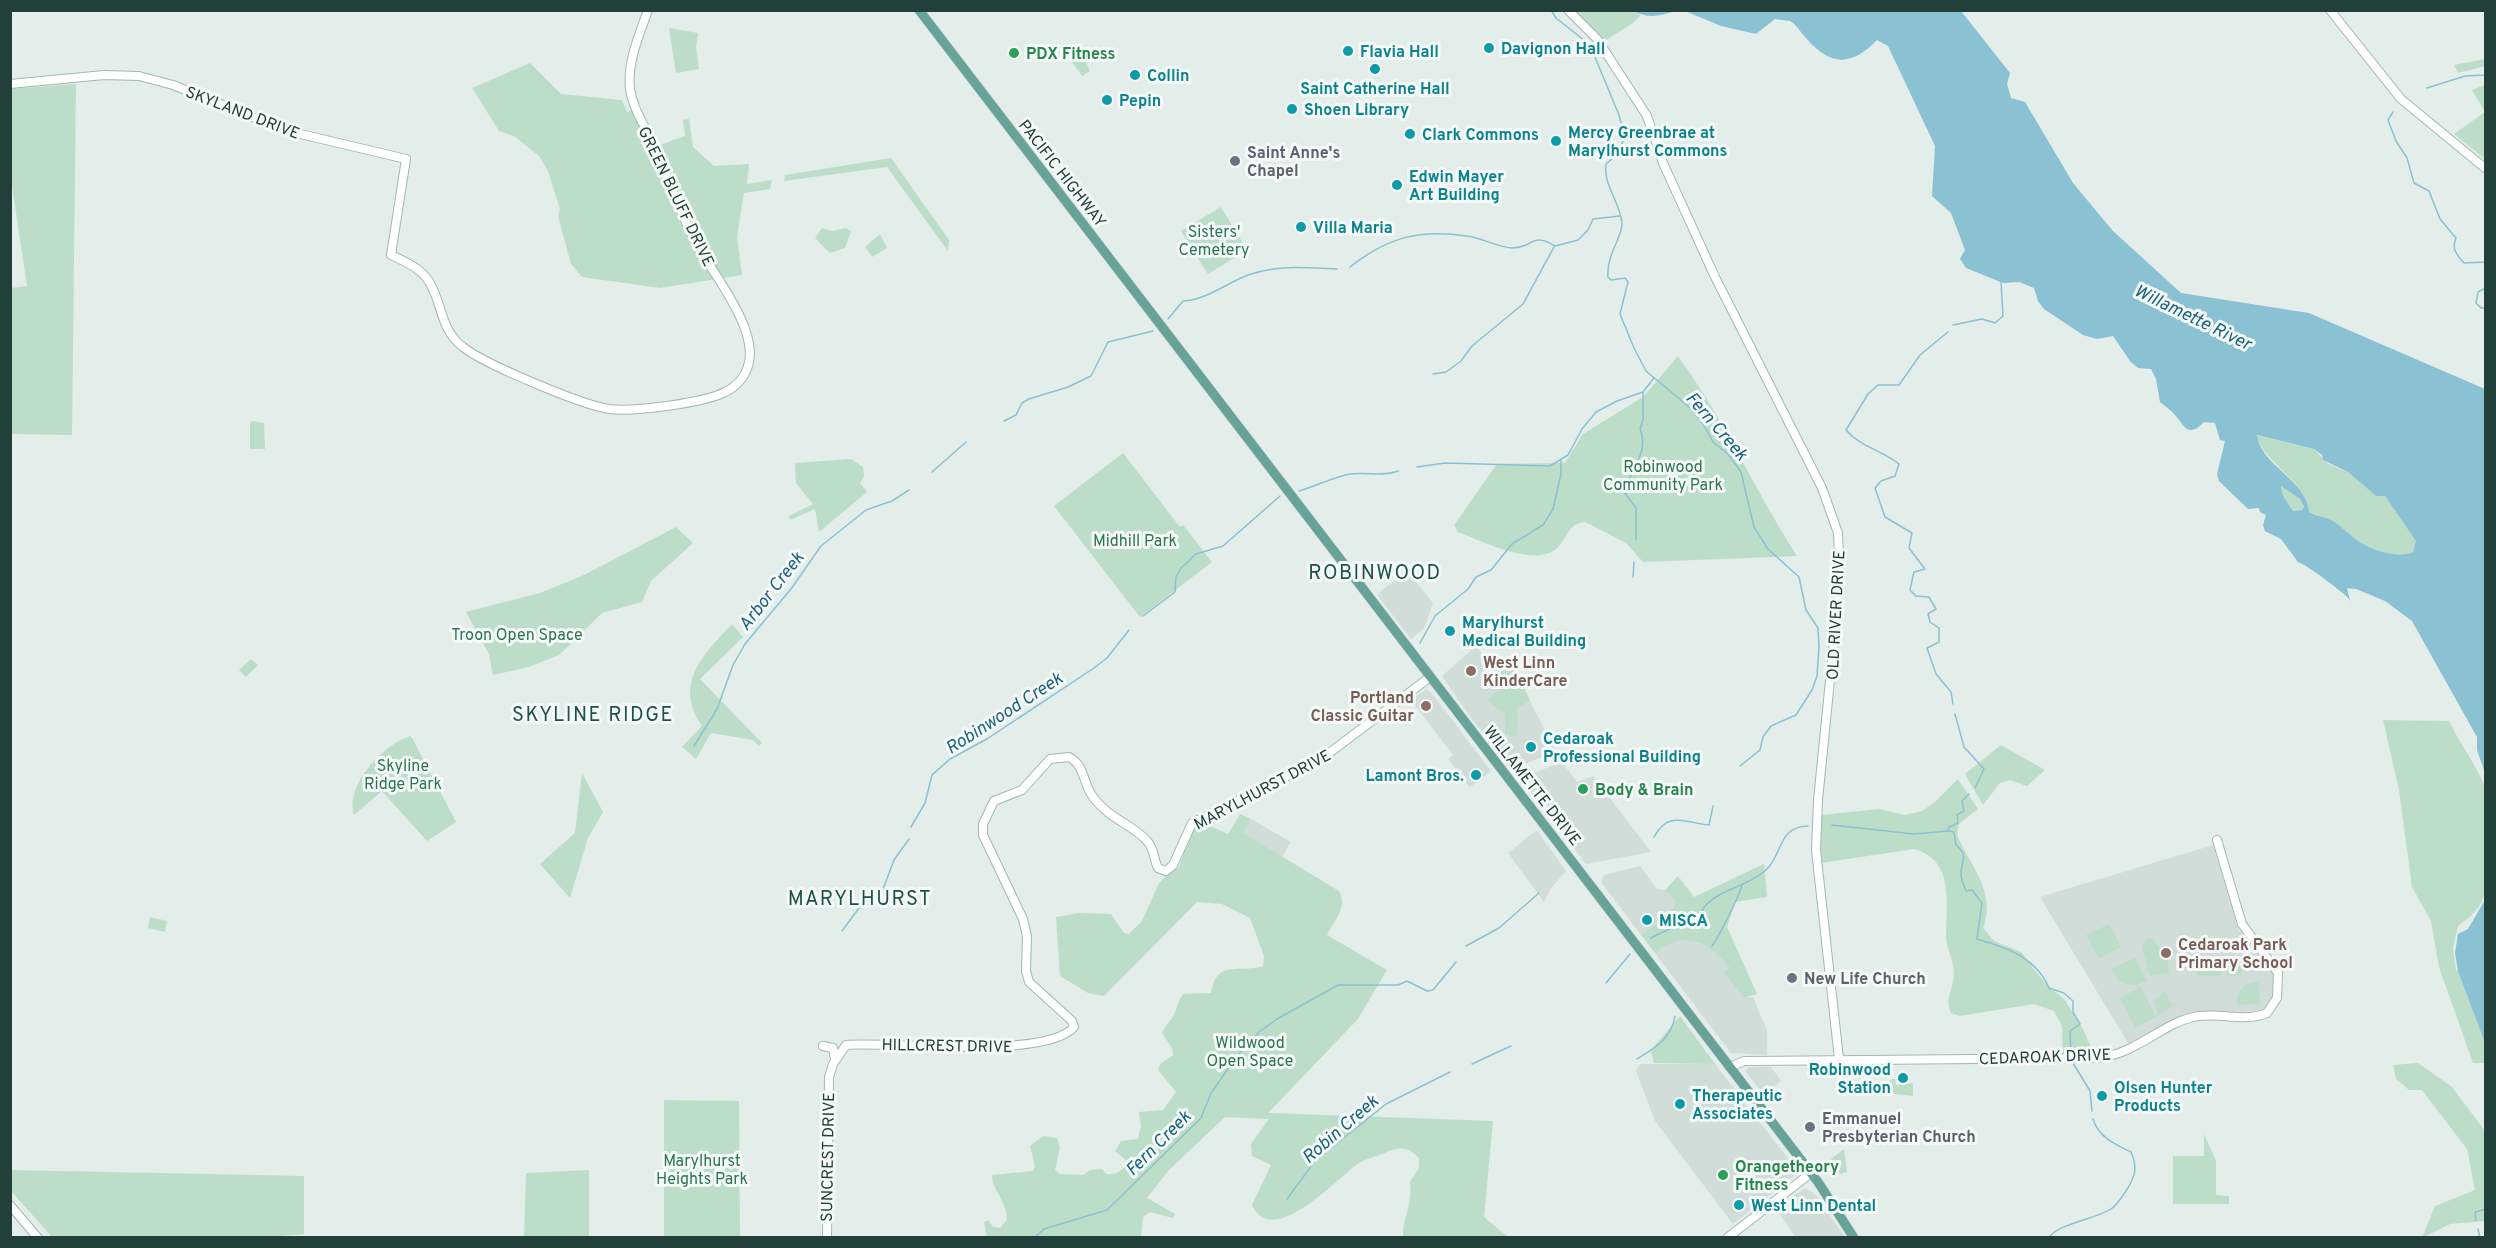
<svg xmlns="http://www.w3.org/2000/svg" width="2496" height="1248" font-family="Overpass,sans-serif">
  <rect width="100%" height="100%" fill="#e3ede9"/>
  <g fill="#d1ddd9">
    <polygon points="1407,571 1433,603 1424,628 1411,639 1378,596 1381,591"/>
    <polygon points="1476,646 1506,684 1488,700 1496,704 1506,717 1507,735 1517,734 1517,709 1530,701 1556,752 1513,768 1471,718 1442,676"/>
    <polygon points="1426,689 1434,696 1491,771 1470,787 1448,759 1453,755 1411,700"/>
    <polygon points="1562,762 1577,782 1593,776 1651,852 1586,864 1524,782 1529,775"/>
    <polygon points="1251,819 1291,842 1275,869 1235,846"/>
    <polygon points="1537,830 1566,871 1551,888 1544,902 1508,853"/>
    <polygon points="2213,845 2238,929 2273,972 2273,998 2268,1008 2261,1011 2187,1013 2135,1043 2128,1043 2040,897"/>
    <polygon points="1640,866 1657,889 1665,890 1675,900 1675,906 1663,919 1641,935 1601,882 1604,875"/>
    <polygon points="1690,939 1717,951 1731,968 1724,973 1744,998 1753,997 1767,1031 1767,1055 1731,1053 1655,953 1666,943"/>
    <polygon points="1640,1064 1715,1064 1736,1091 1736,1096 1749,1108 1793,1165 1794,1176 1733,1224 1655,1121 1636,1071"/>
    <polygon points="1748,1067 1771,1067 1781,1081 1764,1095 1745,1071"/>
    <polygon points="1805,1188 1815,1194 1845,1237 1795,1237 1776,1208"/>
  </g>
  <g fill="#bcdec8">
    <path d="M1573 11H1634L1641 15C1631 27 1616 32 1604 42Z"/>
    <polygon points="669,28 698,33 696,46 699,69 676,73"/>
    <polygon points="1080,56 1086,62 1090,71 1082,76 1072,62"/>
    <polygon points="2485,59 2485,66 2458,73 2454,65"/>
    <polygon points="530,63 561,94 622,100 627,112 638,108 660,145 685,136 683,120 689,119 693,147 714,166 749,164 747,184 772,180 770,189 744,193 737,237 742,275 660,288 582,277 571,264 558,216 560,209 548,171 539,156 514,136 499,131 472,88"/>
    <polygon points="76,84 72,435 11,434 11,288 27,286 11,179 11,89"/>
    <polygon points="2485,85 2486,157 2484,158 2454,134 2485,112 2472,90"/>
    <polygon points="891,158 949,240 948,251 887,167 784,181 785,175"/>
    <polygon points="1221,207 1247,250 1208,274 1181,231"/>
    <polygon points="822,228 832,231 846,228 851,231 845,248 830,253 815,238"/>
    <polygon points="880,234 887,248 872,257 865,247"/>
    <path d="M1678 356C1724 419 1755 491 1797 556L1643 562 1626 543 1585 522C1569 523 1568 536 1559 546 1538 570 1482 541 1458 532L1454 525 1497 464 1565 463 1583 434 1643 397Z"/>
    <polygon points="253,421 264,423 265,449 250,449 250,423"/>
    <path d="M2256 435 2314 449 2328 464 2348 472 2376 496H2385L2417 541 2413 552C2397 559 2372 550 2358 541 2348 535 2341 525 2331 520 2323 516 2317 517 2309 512 2308 483 2265 464 2256 435Z"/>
    <polygon points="1123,453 1180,527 1183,525 1212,562 1140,617 1054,506"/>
    <polygon points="851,459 863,467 864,476 860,483 867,492 819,532 815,509 790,520 789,516 813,504 796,483 795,463"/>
    <polygon points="2281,486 2300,499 2304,508 2302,510 2293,511 2282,494"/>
    <polygon points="676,527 693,543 651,581 642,602 602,613 559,655 529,667 493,675 489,654 466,612 540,593 584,575"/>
    <path d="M732 624 743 637 700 679 762 743 759 746 753 740 711 733 696 759 682 747 702 726C673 684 703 655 732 624Z"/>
    <polygon points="251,659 258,665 246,677 239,670"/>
    <polygon points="1507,665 1516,668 1530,701 1517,709 1517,734 1513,737 1505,733 1505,715 1487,700 1505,684 1499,675"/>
    <path d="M2383 720 2449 721C2460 744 2475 763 2484 785 2488 793 2488 881 2485 891 2482 908 2470 917 2458 926L2453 947 2456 971 2485 957V1063H2473L2439 967 2431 921 2412 887 2399 790Z"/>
    <path d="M411 736 456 822 427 841 382 791 354 815C344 786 384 743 411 736Z"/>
    <polygon points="2001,745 2045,770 2027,786 2010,780 2000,783 1983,805 1965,774"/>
    <polygon points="582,773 603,812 588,838 570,898 540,864 575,833"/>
    <path d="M1958 779 1978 809 1959 824 1957 835C1970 866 1997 892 1983 928L1994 941 2021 952 2045 983 2065 1000 2084 1031 2093 1052 2063 1054 2062 1026 2054 1011 2034 1004 1960 1016 1951 1013C1944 998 1954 989 1954 973 1954 960 1946 948 1946 936 1946 904 1955 860 1914 849L1821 863V815L1879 809 1905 815 1922 811 1935 802Z"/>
    <path d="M1240 814 1251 819 1243 833 1339 891C1348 908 1335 919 1327 935L1387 970 1358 1019 1268 1113 1493 1121 1484 1217 1508 1237H1403C1403 1216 1413 1204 1410 1182L1419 1168V1158C1407 1145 1397 1147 1382 1154 1374 1157 1363 1160 1356 1165 1331 1185 1271 1248 1252 1205L1271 1165 1252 1156 1251 1144 1269 1119 1225 1117 1169 1170 1147 1198 1175 1214 1173 1218 1150 1212 1143 1217 1141 1237H987L984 1222 988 1220 993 1227 1000 1228 1007 1220C1007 1201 991 1188 992 1175L1033 1171 1035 1166 1030 1146 1043 1136 1057 1138 1060 1148 1055 1170 1060 1174 1083 1175 1090 1170 1102 1169 1106 1174C1117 1175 1122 1171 1128 1162L1115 1151 1121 1141 1138 1139 1141 1126 1139 1112 1163 1110 1176 1092 1158 1070 1160 1064 1173 1055 1172 1048 1162 1033C1165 1025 1173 1019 1175 1012 1178 1005 1178 1001 1183 994L1211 993C1217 958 1239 974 1263 966L1264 956 1250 918 1222 904 1197 902 1104 996 1088 993 1060 976 1056 917 1079 913 1111 914 1124 933 1129 934 1142 921 1158 885 1165 876 1179 867 1192 830 1198 825 1206 824 1228 834Z"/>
    <path d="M1764 864 1767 897 1735 902 1727 927 1757 994 1744 998 1724 973 1730 968C1710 942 1683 929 1655 953L1641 935 1663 919 1675 906V900L1665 890 1678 876 1694 897Z"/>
    <polygon points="150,917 167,921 165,932 148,928"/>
    <polygon points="2109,924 2121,947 2099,959 2086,935"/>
    <polygon points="2152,938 2168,961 2169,973 2150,976 2142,947 2147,939"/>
    <path d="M2135 958 2147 981C2129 989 2120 985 2111 969Z"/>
    <rect x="2197" y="965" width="24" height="11"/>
    <polygon points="2226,965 2242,965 2242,975 2227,976"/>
    <path d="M2254 982 2259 983 2260 1004 2237 1005C2237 992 2241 986 2254 982Z"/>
    <polygon points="2141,987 2156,1017 2135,1028 2120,998"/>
    <polygon points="2165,992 2173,1006 2158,1015 2154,1001"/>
    <polygon points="1680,1016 1715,1064 1654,1063 1651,1050"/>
    <polygon points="2418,1063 2452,1087 2485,1131 2485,1221 2450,1224 2422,1238 2435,1206 2475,1190 2467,1149 2422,1090 2409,1090 2396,1079 2393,1065"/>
    <polygon points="1891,1079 1895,1079 1896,1085 1913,1083 1913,1096 1894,1094 1889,1086"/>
    <polygon points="664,1100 739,1101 740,1237 664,1237"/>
    <polygon points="2204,1134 2216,1161 2216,1195 2229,1196 2229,1204 2173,1204 2173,1156 2204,1156"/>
    <polygon points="1844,1149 1847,1172 1840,1174 1831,1159"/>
    <polygon points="10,1170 304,1176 304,1234 256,1238 52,1237 11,1191"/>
    <polygon points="589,1170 589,1237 524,1237 526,1173"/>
  </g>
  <g fill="#8ac1d3" fill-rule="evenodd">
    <path d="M1634 11H1675C1660 16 1648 19 1634 11Z"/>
    <path d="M1685 11H1961L2010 73 2007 84 2011 98 2025 102 2073 183 2113 231 2181 293 2309 313 2485 389V773L2477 750V737L2412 621 2385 601 2356 589 2347 588 2352 609C2352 608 2350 600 2349 599 2346 594 2304 563 2298 562L2281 539 2265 531 2263 525 2266 515 2260 512 2259 508 2248 509 2219 481 2217 474 2225 441 2220 440 2215 423 2204 422C2188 438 2185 427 2175 415 2171 410 2165 406 2160 402L2156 379 2151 369 2138 368 2130 361 2113 336 2097 339 2083 335 2044 309 2038 301 2034 288 2019 282 2003 283 1966 268 1960 259 1965 250 1951 213 1932 196 1935 146 1888 46 1877 40C1852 66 1831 67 1806 38 1801 33 1796 24 1790 21 1785 20 1780 20 1775 19L1756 34 1721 26ZM2257 435 2314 449 2322 455 2323 460 2348 472 2376 496H2385L2416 541 2413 552C2397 559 2372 550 2358 541 2349 535 2341 525 2331 520 2323 516 2317 517 2309 512 2307 480 2261 466 2257 435ZM2281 486 2300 499 2304 507 2302 510 2293 511 2282 494Z"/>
    <polygon points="2485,900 2485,1043 2458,971 2455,953 2458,934 2468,929"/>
  </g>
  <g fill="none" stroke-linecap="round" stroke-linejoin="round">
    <g stroke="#8ac1d3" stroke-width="1.5">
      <path d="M1551 10 1556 18 1590 45 1619 115 1625 138 1615 156 1606 164C1603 185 1620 202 1622 223 1623 236 1606 255 1608 277L1611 280 1625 278 1628 282 1620 314 1634 348 1646 371 1689 407 1702 422 1713 442 1728 454 1741 472 1754 527 1768 549 1799 577 1806 610 1818 628 1819 647 1817 676 1812 690 1796 715 1771 726 1763 737 1760 750 1740 766"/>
      <polyline points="2427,88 2465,76 2486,75"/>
      <path d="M2393 112 2388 120 2396 141 2407 158 2414 183 2429 191 2440 219 2456 238C2451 249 2457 255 2464 263L2486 262"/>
      <path d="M1350 267C1388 237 1419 229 1467 236 1483 238 1496 247 1512 248 1532 249 1531 231 1555 246L1578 240 1588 230 1593 219 1620 216"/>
      <polyline points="2486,288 2478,292 2476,303 2481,308 2486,308"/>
      <path d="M1168 319 1183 301C1206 300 1227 283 1248 275 1277 265 1307 267 1337 269"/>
      <polyline points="1953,325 1982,319 1995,323 2003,316 2001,282"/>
      <path d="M1948 332 1920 355 1899 385H1878L1868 394 1846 430C1860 447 1882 450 1899 464L1895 476 1881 481 1875 488 1885 517 1912 533 1909 548 1925 569 1914 572 1910 590 1916 596 1929 597 1936 609 1928 614 1930 622 1939 628V642L1927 648 1936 674 1951 692 1953 704"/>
      <polyline points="1433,374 1446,372 1461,361 1472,346 1523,304 1554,247"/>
      <polyline points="1004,421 1016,415 1022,403 1029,399 1068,387 1091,376 1108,342 1153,331"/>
      <polyline points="1417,467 1445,463 1550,466 1568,455 1582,429 1596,412 1617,401 1643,392 1654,378"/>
      <polyline points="932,472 966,442"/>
      <path d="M1299 491C1316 486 1334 477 1350 474 1367 472 1382 477 1398 471"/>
      <path d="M1636 540V508L1624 492C1630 471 1650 451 1640 429L1643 420V392"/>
      <polyline points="1633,577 1634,562"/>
      <polyline points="1143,616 1175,592 1176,577 1181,568 1196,554 1223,546 1280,496"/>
      <polyline points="1420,643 1435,616 1468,589 1476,577 1491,570 1512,544 1543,525 1553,509 1561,474 1561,461"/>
      <polyline points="1955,714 1964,747 1984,769 1975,788"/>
      <polyline points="694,746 717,709 733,665 745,644 791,589 821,546 866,510 892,501 909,490"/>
      <path d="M1969 794 1962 801 1964 811 1957 815 1958 823 1949 827 1948 831 1954 832 1956 845C1970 856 1960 863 1961 876 1962 881 1964 886 1966 891L1972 890 1982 903 1977 939C2007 948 2036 957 2049 988L2064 993 2073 1001V1012L2080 1024 2070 1031 2071 1053"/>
      <polyline points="1832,825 1914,834 1948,831"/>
      <polyline points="911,827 925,803 932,775 950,759 987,739 1094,668 1107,658 1129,630"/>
      <path d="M1654 837C1668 811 1683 822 1709 825L1713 806"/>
      <polyline points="842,931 859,908 871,903 883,889 894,860 909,839"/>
      <path d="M1651 938 1669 929 1695 925C1707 887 1740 893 1766 870 1783 855 1777 827 1808 826"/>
      <polyline points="1466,946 1499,928 1539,893"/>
      <path d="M1712 946C1717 940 1742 891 1742 884"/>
      <polyline points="1606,983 1630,954"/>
      <path d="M1637 1059C1655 1048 1672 1038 1675 1016"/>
      <polyline points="2073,1063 2090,1091 2092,1111"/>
      <polyline points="1472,1064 1511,1046"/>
      <polyline points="1287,1199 1315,1161 1386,1104 1450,1072"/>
      <polyline points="2476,1220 2475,1212 2486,1209"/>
      <polyline points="2478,1229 2480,1238"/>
      <polyline points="1034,1238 1044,1229 1107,1210 1201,1118 1211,1093 1237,1056 1259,1032 1277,1019 1338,985 1398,985 1407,981 1427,991 1433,990 1456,962"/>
      <path d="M2049 1238C2056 1224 2096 1219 2111 1209 2118 1204 2122 1197 2126 1191 2135 1177 2138 1168 2131 1152 2115 1144 2099 1138 2093 1119"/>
    </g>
    <defs>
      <g id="secondary">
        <polyline points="1568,10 1597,39 1647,116 1663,163 1715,277 1822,488 1838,533 1840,581 1818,800 1816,850 1839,1059"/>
        <polyline points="2330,10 2401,99 2486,169"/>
        <path d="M10 84 104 75 139 76 173 85 288 131 406 159 391 255C404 261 420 268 428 280 443 302 439 329 463 347 484 364 582 405 609 409 633 412 704 403 725 392 736 387 745 377 748 366 760 330 713 274 696 243 679 211 668 176 653 144 645 126 633 109 630 89 627 62 639 36 648 10"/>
        <polyline points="823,1046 833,1048 835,1059"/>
        <path d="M1730 1067 1744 1061 2098 1058C2138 1053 2160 1025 2193 1017 2217 1011 2244 1023 2267 1013L2277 998 2278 973 2242 924 2217 840"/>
        <polyline points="10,1205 38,1238"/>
        <path d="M827 1238 829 1077 833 1064 846 1045C892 1041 1046 1060 1074 1027L1072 1021 1029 982 1026 971 1027 936 1023 919 983 835V824L994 801 1022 790 1050 759 1069 757C1085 765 1083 784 1093 797 1110 820 1133 824 1148 842 1154 849 1154 860 1158 868L1166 871 1173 865 1192 823 1320 760 1430 677"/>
        <polyline points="1727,1238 1811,1173"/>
      </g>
      <polyline id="primary" points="919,10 1818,1182 1854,1238"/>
    </defs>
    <use href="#secondary" stroke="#a1b9b3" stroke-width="10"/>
    <use href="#primary" stroke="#c1c9c8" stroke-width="10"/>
    <use href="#secondary" stroke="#fff" stroke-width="8"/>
    <use href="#primary" stroke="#67a399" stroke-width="9"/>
  </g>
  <g fill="#0f9aa8" stroke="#f4f9f7" stroke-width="2">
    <circle cx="1489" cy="48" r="6"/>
    <circle cx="1348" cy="51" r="6"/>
    <circle cx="1375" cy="69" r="6"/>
    <circle cx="1135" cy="75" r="6"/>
    <circle cx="1107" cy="100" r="6"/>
    <circle cx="1292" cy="109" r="6"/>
    <circle cx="1410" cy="134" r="6"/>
    <circle cx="1556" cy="141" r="6"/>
    <circle cx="1397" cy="185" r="6"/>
    <circle cx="1301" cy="227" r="6"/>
    <circle cx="1450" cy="631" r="6"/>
    <circle cx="1531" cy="747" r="6"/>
    <circle cx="1476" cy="775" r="6"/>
    <circle cx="1647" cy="920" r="6"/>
    <circle cx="1903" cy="1078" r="6"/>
    <circle cx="2102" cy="1096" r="6"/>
    <circle cx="1680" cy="1104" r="6"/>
    <circle cx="1739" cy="1205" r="6"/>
  </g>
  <g fill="#2e9e5b" stroke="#f4f9f7" stroke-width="2">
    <circle cx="1014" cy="53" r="6"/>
    <circle cx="1583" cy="789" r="6"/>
    <circle cx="1723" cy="1175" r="6"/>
  </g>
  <g fill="#6b7280" stroke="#f4f9f7" stroke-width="2">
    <circle cx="1235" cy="161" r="6"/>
    <circle cx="1792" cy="978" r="6"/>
    <circle cx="1810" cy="1127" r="6"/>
  </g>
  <g fill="#8d6e63" stroke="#f4f9f7" stroke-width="2">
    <circle cx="1471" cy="671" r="6"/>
    <circle cx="1426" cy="706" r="6"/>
    <circle cx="2166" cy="953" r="6"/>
  </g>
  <g text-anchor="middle" stroke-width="6" stroke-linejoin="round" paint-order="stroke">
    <g font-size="16" font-weight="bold" fill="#0d838f" stroke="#f4f9f7" text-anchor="start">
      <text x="1501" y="54">Davignon Hall</text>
      <text x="1360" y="57">Flavia Hall</text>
      <text x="1147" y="81">Collin</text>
      <text x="1375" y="94" text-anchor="middle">Saint Catherine Hall</text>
      <text x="1119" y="106">Pepin</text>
      <text x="1304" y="115">Shoen Library</text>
      <text x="1568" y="138">Mercy Greenbrae at<tspan x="1568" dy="18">Marylhurst Commons</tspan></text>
      <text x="1422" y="140">Clark Commons</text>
      <text x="1409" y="182">Edwin Mayer<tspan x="1409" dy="18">Art Building</tspan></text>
      <text x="1313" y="233">Villa Maria</text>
      <text x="1462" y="628">Marylhurst<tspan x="1462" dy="18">Medical Building</tspan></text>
      <text x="1543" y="744">Cedaroak<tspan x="1543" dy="18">Professional Building</tspan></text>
      <text x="1464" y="781" text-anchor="end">Lamont Bros.</text>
      <text x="1659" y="926">MISCA</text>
      <text x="1891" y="1075" text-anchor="end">Robinwood<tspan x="1891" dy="18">Station</tspan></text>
      <text x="2114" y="1093">Olsen Hunter<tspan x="2114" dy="18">Products</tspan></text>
      <text x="1692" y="1101">Therapeutic<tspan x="1692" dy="18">Associates</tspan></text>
      <text x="1751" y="1211">West Linn Dental</text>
    </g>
    <g font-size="16" font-weight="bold" fill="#27864d" stroke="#f4f9f7" text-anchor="start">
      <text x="1026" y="59">PDX Fitness</text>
      <text x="1595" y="795">Body &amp; Brain</text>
      <text x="1735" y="1172">Orangetheory<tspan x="1735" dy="18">Fitness</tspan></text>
    </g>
    <g font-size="16" fill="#223f3a" stroke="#f4f9f7">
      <text transform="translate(243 112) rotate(21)" y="6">SKYLAND DRIVE</text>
      <text transform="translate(1063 173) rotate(52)" y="6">PACIFIC HIGHWAY</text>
      <text transform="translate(677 196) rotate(64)" y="6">GREEN BLUFF DRIVE</text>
      <text transform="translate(1835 615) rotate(-87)" y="6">OLD RIVER DRIVE</text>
      <text transform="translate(1533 785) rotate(52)" y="6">WILLAMETTE DRIVE</text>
      <text transform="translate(1262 789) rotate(-28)" y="6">MARYLHURST DRIVE</text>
      <text transform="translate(947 1045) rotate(1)" y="6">HILLCREST DRIVE</text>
      <text transform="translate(2045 1056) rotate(-2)" y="6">CEDAROAK DRIVE</text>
      <text transform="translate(827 1157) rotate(-89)" y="6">SUNCREST DRIVE</text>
    </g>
    <g font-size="16" font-weight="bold" fill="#5b616d" stroke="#f4f9f7" text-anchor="start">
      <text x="1247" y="158">Saint Anne's<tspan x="1247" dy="18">Chapel</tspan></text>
      <text x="1804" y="984">New Life Church</text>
      <text x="1822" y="1124">Emmanuel<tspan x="1822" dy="18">Presbyterian Church</tspan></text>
    </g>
    <g font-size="16" fill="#2c764f" stroke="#f4f9f7">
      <text x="1214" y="237">Sisters'<tspan x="1214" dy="18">Cemetery</tspan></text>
      <text x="1663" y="472">Robinwood<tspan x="1663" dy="18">Community Park</tspan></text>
      <text x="1135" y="546">Midhill Park</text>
      <text x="517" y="640">Troon Open Space</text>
      <text x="403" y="771">Skyline<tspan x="403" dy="18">Ridge Park</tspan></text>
      <text x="1250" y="1048">Wildwood<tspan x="1250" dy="18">Open Space</tspan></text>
      <text x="702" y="1166">Marylhurst<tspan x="702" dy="18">Heights Park</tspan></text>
    </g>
    <g font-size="16" font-weight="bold" fill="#785e54" stroke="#f4f9f7" text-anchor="start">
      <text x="1483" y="668">West Linn<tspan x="1483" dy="18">KinderCare</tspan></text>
      <text x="1414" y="703" text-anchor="end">Portland<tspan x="1414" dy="18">Classic Guitar</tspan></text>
      <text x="2178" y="950">Cedaroak Park<tspan x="2178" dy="18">Primary School</tspan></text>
    </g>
    <g font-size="18" font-style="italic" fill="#1b637c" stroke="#f4f9f7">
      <text transform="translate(2193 317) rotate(26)" y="6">Willamette River</text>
      <text transform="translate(1717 426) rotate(49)" y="6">Fern Creek</text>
      <text transform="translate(771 591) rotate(-52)" y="6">Arbor Creek</text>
      <text transform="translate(1004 713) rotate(-33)" y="6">Robinwood Creek</text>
      <text transform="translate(1340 1129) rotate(-41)" y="6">Robin Creek</text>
      <text transform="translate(1158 1143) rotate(-45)" y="6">Fern Creek</text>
    </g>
    <g font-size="20" letter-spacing="1.5" fill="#1e5149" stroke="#f4f9f7">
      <text x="1375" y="579">ROBINWOOD</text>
      <text x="593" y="721">SKYLINE RIDGE</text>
      <text x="860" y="905">MARYLHURST</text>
    </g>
  </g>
  <rect width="2496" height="1248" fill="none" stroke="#223f3a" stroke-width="24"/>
</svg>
